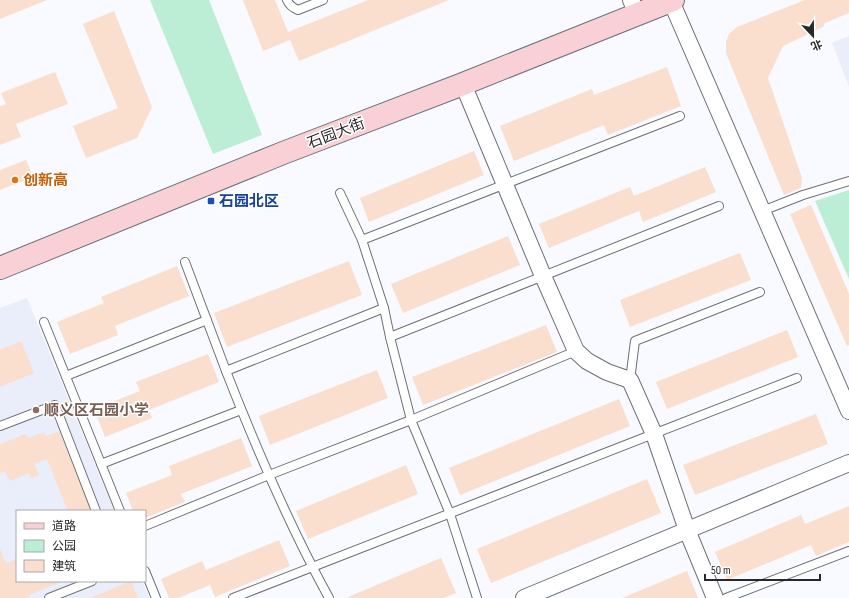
<svg xmlns="http://www.w3.org/2000/svg" width="849" height="598" font-family="'Sofia Sans Condensed','Noto Sans SC',sans-serif">
  <rect width="100%" height="100%" fill="#f8faff"/>
  <g fill="#e9eefa">
    <polygon points="849,36 849,87 832,43"/>
    <polygon points="27,298 114,511 17,511 17,581 142,581 149,598 0,598 0,308"/>
  </g>
  <g fill="#bceed6">
    <polygon points="150,0 209,0 262,135 213,154"/>
    <polygon points="849,190 849,279 815,201"/>
  </g>
  <g fill="#fadece">
    <polygon points="0,0 47,0 0,19"/>
    <polygon points="243,0 275,0 288,32 368,0 449,0 299,61 290,40 263,51"/>
    <polygon points="805,0 849,0 849,13 825,23 823,27 783,46 768,78 802,178 801,188 784,195 726,53 726,42 729,34 737,27"/>
    <polygon points="114,11 152,107 137,138 86,158 73,126 118,108 83,24"/>
    <polygon points="667,67 681,106 608,135 604,125 514,161 500,126 592,89 594,95"/>
    <polygon points="55,72 68,104 16,124 21,137 0,145 0,106 6,104 1,93"/>
    <polygon points="474,151 484,175 369,222 360,198"/>
    <polygon points="26,160 33,177 0,190 0,170"/>
    <polygon points="705,167 716,192 643,222 639,211 549,248 539,224 630,187 634,196"/>
    <polygon points="811,205 849,294 849,345 847,346 790,214"/>
    <polygon points="508,236 520,265 403,313 391,284"/>
    <polygon points="740,253 751,280 630,327 620,300"/>
    <polygon points="349,261 362,295 227,347 214,313"/>
    <polygon points="177,266 189,296 115,326 118,335 70,354 57,322 104,303 101,297"/>
    <polygon points="546,325 557,352 423,405 412,377"/>
    <polygon points="787,330 798,357 667,409 656,382"/>
    <polygon points="21,341 34,373 0,387 0,350"/>
    <polygon points="208,354 219,382 149,410 152,418 105,437 94,409 140,391 136,382"/>
    <polygon points="377,370 388,398 270,445 259,416"/>
    <polygon points="619,399 630,426 460,495 449,468"/>
    <polygon points="816,414 828,444 695,495 683,465"/>
    <polygon points="59,431 92,511 68,511 47,459 34,464 39,475 31,478 29,473 10,481 5,471 0,473 0,444 26,434 28,438 44,432 46,436"/>
    <polygon points="241,438 252,466 181,494 185,502 145,518 145,511 133,511 126,493 172,475 169,466"/>
    <polygon points="406,465 418,494 308,539 296,511"/>
    <polygon points="647,479 661,513 491,583 477,549"/>
    <polygon points="849,506 849,542 816,556 811,545 727,580 715,552 801,515 805,524"/>
    <polygon points="279,540 290,566 215,597 210,585 178,598 169,598 161,579 202,561 206,570"/>
    <polygon points="0,549 6,564 17,559 17,581 63,581 29,595 30,598 0,598"/>
    <polygon points="441,558 456,593 444,598 349,598 348,597"/>
    <polygon points="687,571 698,598 622,598"/>
    <polygon points="131,581 138,598 90,598"/>
  </g>
  <g fill="none" stroke-linecap="round" stroke-linejoin="round">
    <defs>
      <g id="lane">
        <path d="M287 0C289 5 293 8 298 10L323 0"/>
        <polyline points="340,193 362,240 680,116"/>
        <polyline points="762,211 803,195 849,181"/>
        <polyline points="362,240 384,308 390,337 411,420 450,514 477,598"/>
        <polyline points="185,262 226,371 384,308"/>
        <polyline points="44,322 120,511"/>
        <polyline points="390,337 719,206"/>
        <path d="M226 371C256 448 289 525 329 598"/>
        <polyline points="66,376 207,320"/>
        <polyline points="630,380 635,341 760,292"/>
        <polyline points="0,426 55,405 96,511"/>
        <polyline points="101,464 241,410"/>
        <polyline points="145,526 269,475 411,420 576,351"/>
        <polyline points="145,571 156,598"/>
        <polyline points="49,598 92,581"/>
        <polyline points="233,598 797,378"/>
        <polyline points="726,598 849,551"/>
      </g>
      <g id="street">
        <polyline points="631,0 637,14"/>
        <polyline points="671,1 849,411"/>
        <polyline points="463,84 543,276 576,351 587,361 607,372 630,380 654,434 687,530 715,598"/>
        <polyline points="524,598 849,463"/>
      </g>
      <polyline id="secondary" points="0,268 283,153 463,84 673,0"/>
    </defs>
    <use href="#lane" stroke="#6d7077" stroke-width="10"/>
    <use href="#street" stroke="#6d7077" stroke-width="18"/>
    <use href="#secondary" stroke="#6d7077" stroke-width="24"/>
    <use href="#lane" stroke="#fff" stroke-width="8"/>
    <use href="#street" stroke="#fff" stroke-width="16"/>
    <use href="#secondary" stroke="#f9d0d6" stroke-width="22"/>
  </g>
  <circle fill="#e8710a" stroke="#fff" stroke-width="1.5" cx="15" cy="180" r="4"/>
  <rect fill="#1a4fb4" stroke="#fff" stroke-width="1.5" x="207" y="197" width="8" height="8" rx="2"/>
  <circle fill="#8d6e63" stroke="#fff" stroke-width="1.5" cx="36" cy="410" r="4"/>
  <g text-anchor="middle" stroke-width="3" stroke-linejoin="round" paint-order="stroke">
    <g font-size="15" fill="#27282b" stroke="#fff">
      <text transform="translate(336 133) rotate(-21)" y="5">石园大街</text>
    </g>
    <g font-size="15" font-weight="bold" fill="#c56008" stroke="#fff" text-anchor="start">
      <text x="23" y="185">创新高</text>
    </g>
    <g font-size="15" font-weight="bold" fill="#164399" stroke="#fff" text-anchor="start">
      <text x="219" y="206">石园北区</text>
    </g>
    <g font-size="15" font-weight="bold" fill="#785e54" stroke="#fff" text-anchor="start">
      <text x="44" y="415">顺义区石园小学</text>
    </g>
  </g>
  <rect x="16" y="510" width="130" height="72" fill="#ffffff" stroke="#a9a9aa"/>
  <rect x="24" y="523" width="20" height="6" fill="#f9d0d6" stroke="#a9a9aa"/>
  <text x="52" y="530" font-size="12" fill="#27282b">道路</text>
  <rect x="24" y="540" width="20" height="12" fill="#bceed6" stroke="#a9a9aa"/>
  <text x="52" y="550" font-size="12" fill="#27282b">公园</text>
  <rect x="24" y="560" width="20" height="12" fill="#fadece" stroke="#a9a9aa"/>
  <text x="52" y="570" font-size="12" fill="#27282b">建筑</text>
  <g transform="translate(813 36) rotate(158)" stroke="#ffffff" stroke-width="3" paint-order="stroke">
  <path d="M0-3L7 15L0 10L-7 15Z" fill="#27282b"/>
  <text y="-6" font-size="11" font-weight="bold" text-anchor="middle" fill="#27282b">北</text>
  </g>
  <path d="M705 574v6h115v-6" fill="none" stroke="#27282b" stroke-width="2"/>
  <text x="711" y="574" font-size="12" fill="#27282b" stroke="#ffffff" stroke-width="3" paint-order="stroke">50 m</text>
</svg>
